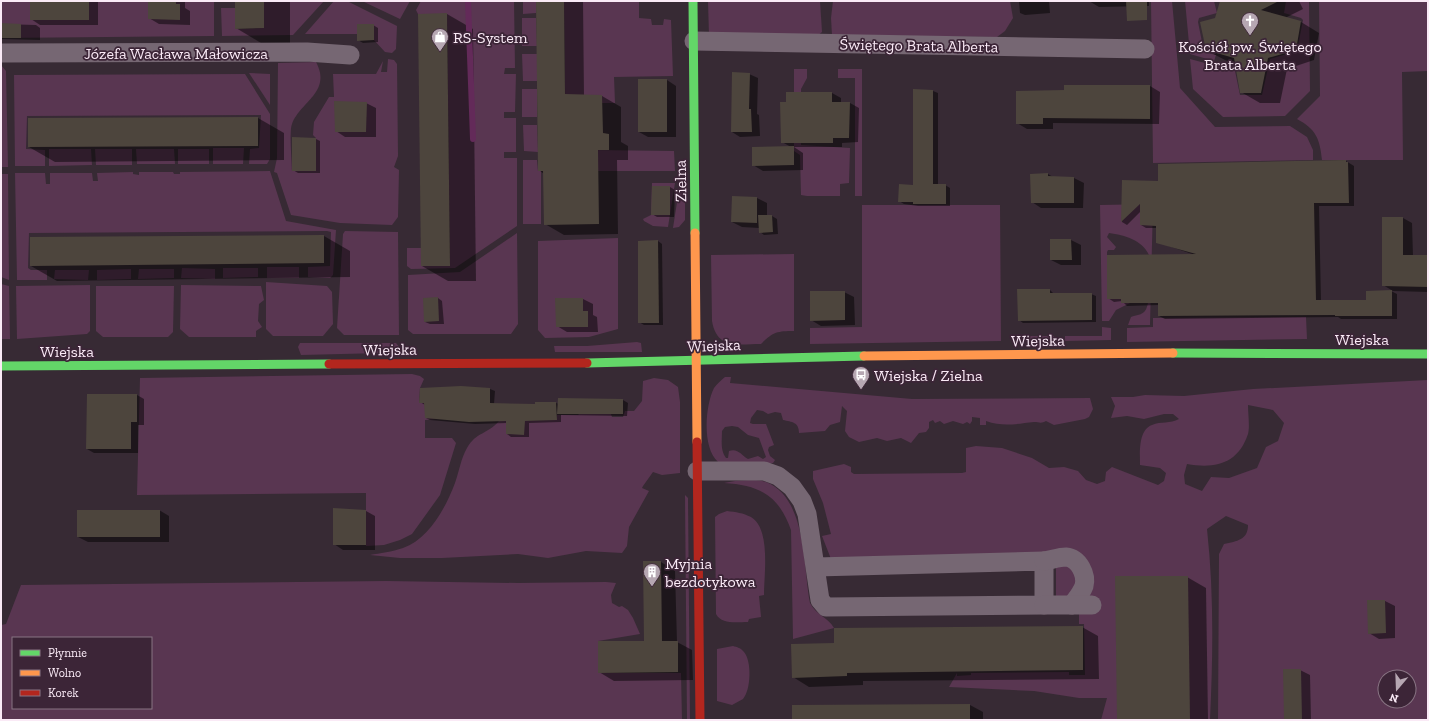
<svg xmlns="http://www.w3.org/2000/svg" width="1429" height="721" font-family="'Zilla Slab',serif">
  <rect width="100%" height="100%" fill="#372a34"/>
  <g fill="#593651" fill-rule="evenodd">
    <polygon points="1,1 214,1 214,36 1,38"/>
    <polygon points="264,1 324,1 293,35 222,36 221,8 235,8 235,29 264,28"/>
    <polygon points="334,1 347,1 397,26 396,49 392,53 385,52 374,40 374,24 357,34 305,34"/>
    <polygon points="362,1 410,1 400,19"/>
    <polygon points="421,1 514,1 515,68 505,68 504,74 516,74 515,112 504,112 504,118 516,118 516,152 504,152 504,158 517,158 517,226 455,268 411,269 407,266 407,248 421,248 421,266 450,266 447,14 418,14 416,10"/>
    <polygon points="523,1 536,1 536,13 523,14"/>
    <polygon points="564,1 639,1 639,18 651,19 652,25 663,25 664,19 671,20 673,76 614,77 615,103 602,103 602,95 592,95 592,150 674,151 675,171 566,171"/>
    <polygon points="708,1 820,1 822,32 816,37 709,36"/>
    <polygon points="833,1 1010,1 1013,18 1005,31 997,37 832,35 831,18"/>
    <polygon points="1151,1 1172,1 1180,88 1215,127 1290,126 1307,137 1313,150 1313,160 1153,163"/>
    <polygon points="1185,1 1214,1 1217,13 1199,18 1198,22 1204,52 1216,55 1214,61 1190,54"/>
    <polygon points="1286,1 1309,1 1310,91 1285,116 1223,117 1193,89 1190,59 1235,71 1240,95 1262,95 1270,59 1297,51 1303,20 1301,18 1284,13"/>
    <path d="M1319 1H1428V71L1402 72 1403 160H1322C1320 139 1316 129 1297 119L1320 96Z"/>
    <polygon points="522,18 536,18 537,46 522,46"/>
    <polygon points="522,54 537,54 537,81 523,81"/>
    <path d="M388 59 394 60 397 64 398 156 394 167 399 170 398 217 392 225 340 223 291 215 277 173 274 172 277 158 278 63 316 62C332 92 301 101 292 124 289 131 292 161 292 171H315L316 138 313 135 314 122 329 97H334L333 74H376L383 61 381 72H387Z"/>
    <polygon points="1,65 6,71 8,167 1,167"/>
    <polygon points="794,69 807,69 807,78 801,89 801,145 850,148 849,183 840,184 840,196 807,196 801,195 800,155 794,151"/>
    <polygon points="838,69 862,69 862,196 855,196 855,78 838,78"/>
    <polygon points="249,73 270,74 270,105"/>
    <polygon points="245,74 270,114 270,159 267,164 249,164 250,149 259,148 261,115 27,116 26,149 45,150 45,166 15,166 14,75"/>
    <rect x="522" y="89" width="15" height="28"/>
    <polygon points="523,125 537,125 538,152 524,151"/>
    <polygon points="213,148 244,148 243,164 213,164"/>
    <polygon points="49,149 91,149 92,165 49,166"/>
    <polygon points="95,149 132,149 132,165 96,165"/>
    <polygon points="136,149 174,149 175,164 137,164"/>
    <rect x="178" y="149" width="31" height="15"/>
    <polygon points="523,160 537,160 538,171 541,171 541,224 523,224"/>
    <polygon points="270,171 286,221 336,230 333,275 330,278 308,277 308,267 330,266 331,232 327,231 29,233 28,268 31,270 47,270 47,280 17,280 15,173 45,173 46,184 50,184 50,173 92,173 93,181 98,181 97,173 133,172 133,174 139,175 139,172 173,172 174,174 180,174 180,172"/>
    <polygon points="1,174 8,174 9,280 1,277"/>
    <polygon points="652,183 675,183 668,227 653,226 644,221 643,219 651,215"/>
    <polygon points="680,183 685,189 685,220 679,227 673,228"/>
    <path d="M1153 204 1150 325H1128L1131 317C1136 315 1142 315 1145 311 1152 301 1149 268 1149 255 1142 240 1125 235 1109 233L1107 237 1116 247 1114 250H1108L1107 252V299H1121V303H1130L1116 310 1109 321H1102L1100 205Z"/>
    <polygon points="862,205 1000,205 1001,341 810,344 810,328 862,327"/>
    <polygon points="345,231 398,232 399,335 344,335 337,328 343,234"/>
    <polygon points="517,233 518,324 511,334 413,334 408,330 408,275 460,272"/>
    <polygon points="618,238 618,329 589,337 545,338 538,330 538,241"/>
    <path d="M794 254V331C777 331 773 332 761 344 738 344 717 350 712 321L711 255Z"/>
    <rect x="267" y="267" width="32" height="11"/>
    <polygon points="182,268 215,269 215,279 181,278"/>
    <polygon points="223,268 258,268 258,277 223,278"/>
    <polygon points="131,269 131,279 97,280 97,270"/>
    <polygon points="139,269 174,269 174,278 138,279"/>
    <polygon points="55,270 89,270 88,280 54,279"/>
    <polygon points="266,282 327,286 332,292 333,324 323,336 273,336 266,329"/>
    <polygon points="1,284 9,286 10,339 1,339"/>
    <polygon points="90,285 90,331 87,334 17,339 16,286"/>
    <polygon points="181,285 261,286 264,300 259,304 258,321 262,327 256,331 256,337 189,337 180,329"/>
    <polygon points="96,286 174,286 173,332 168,337 103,337 96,331"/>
    <polygon points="1306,317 1307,339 1127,342 1127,328 1153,327 1153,318"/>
    <polygon points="1102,327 1111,328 1111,340 1065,341 1065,336 1102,336"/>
    <polygon points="1013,336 1054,336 1054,340 1013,341"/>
    <polygon points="637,342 641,343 642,352 555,352 554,346 587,346"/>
    <polygon points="300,343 396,343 400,348 398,350 382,353 301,355 298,347"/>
    <polygon points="412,374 420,376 424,379 420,388 419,403 434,403 435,419 425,420 425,438 452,438 456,443 440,495 412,534 400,540 384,545 366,546 366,493 137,495 140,378"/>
    <path d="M725 377H731L730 383 912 399 1090 398 1093 409 1089 417 1085 419 1054 425 1046 421C1041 424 1039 422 1034 422 1016 424 1003 427 986 421V425H980V418L972 417V421L970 424 967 422 963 424 953 421 944 424 940 421 935 423 933 420 929 422V428L926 432 919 433 911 443 901 438 887 441 877 438 859 442 849 437 845 431 847 411 842 406 840 422 830 425 825 431 799 433C799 422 792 422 783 420L781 413 775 412 768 414 763 411 757 410 751 418 750 423 753 424H766L774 445 769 447 768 450 770 456 775 460 773 463 732 464 718 462C702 448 705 406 714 388 717 384 721 380 725 377ZM732 426 738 427 748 435 759 438 766 457 763 459 758 456 748 459C741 455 738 448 729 451L728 458H726C720 450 722 440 722 431L725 427Z"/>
    <path d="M654 378 668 380 678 387 680 402V473L662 475 653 472 643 486 642 488 649 491 629 527 627 546 622 553 586 551 548 558 518 554 442 558H400L370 555C380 553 392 552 403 548 429 539 446 507 455 483 459 472 461 458 467 448 476 432 488 434 499 421L556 420 557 415H578L580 413 611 414 612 417H623L625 411H634L642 401 643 381Z"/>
    <path d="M1428 380V720H1218L1219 554 1224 544C1237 541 1248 540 1248 525L1226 516 1207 529C1214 593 1213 656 1210 720H1101L1107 698H1079L1034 691 949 687 957 673V676L971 675V673L1069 672V675H1085L1084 624H1079V614L1089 586 1052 552 831 559 822 536 831 534 823 503 813 479V471L844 464 851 467V472L854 474 962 473 966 472V448L976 446 1002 448 1032 458 1049 468 1064 467 1078 471 1086 480 1097 484 1105 481 1106 472 1112 467 1158 485 1164 481 1166 473 1160 468 1140 465C1140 453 1138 430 1152 425 1161 421 1170 424 1179 419L1173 414H1164L1144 419 1127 416 1111 418 1115 406 1111 397H1133L1145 395 1184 396 1253 389ZM1248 405 1273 410 1284 423 1278 441 1266 447 1257 468 1229 478 1211 477 1202 491 1185 484 1184 475 1187 464C1215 469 1238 464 1248 434 1250 426 1248 414 1248 405ZM1385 677H1409V701H1385Z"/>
    <path d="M735 481C744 481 757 479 766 482 807 498 803 567 810 603 816 615 828 617 834 628L793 639 791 530C779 496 760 485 724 483Z"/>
    <polygon points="685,495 688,498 690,720 687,720"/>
    <path d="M727 511C736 512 743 513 751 517 771 529 764 574 764 595L759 596 761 617 749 619 748 622C737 622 722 625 716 614L715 517 719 514Z"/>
    <polygon points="1069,564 1074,570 1077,585 1069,597 1056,600 1056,565"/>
    <path d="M386 581 518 583 606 582 616 583 611 595 612 603 619 607 622 606 628 610 633 618 640 634 598 641V673H681L682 720H1V625L6 624 21 585ZM13 638H151V708H13Z"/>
    <path d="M733 646C737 647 741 648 744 652 752 661 751 690 743 699L732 705 717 701V649Z"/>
  </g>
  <g fill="#0007">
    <polygon points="31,1 98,1 98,25 40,25 31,19"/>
    <polygon points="149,1 185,1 185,8 190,11 190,25 159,24 149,18"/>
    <polygon points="235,1 290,1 290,43 261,43 236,28"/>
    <polygon points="537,1 583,1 584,96 602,96 621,107 621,142 628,146 628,160 617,160 618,234 564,235 545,224 544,174 539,170"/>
    <polygon points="1019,1 1049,1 1050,13 1025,15 1020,13"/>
    <polygon points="1089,1 1149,1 1149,6 1099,7"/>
    <polygon points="1223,1 1299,1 1303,9 1285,18 1301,22 1319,33 1314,60 1287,69 1280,103 1260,103 1241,92 1236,64 1225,60 1206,50 1241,11"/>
    <polygon points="447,14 473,29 476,281 448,281 422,266"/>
    <polygon points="1,24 36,25 40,28 40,40 1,39"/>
    <polygon points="373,25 378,28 378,42 363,43 358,40"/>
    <polygon points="749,74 758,78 757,114 759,115 760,136 740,137 732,132"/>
    <polygon points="667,80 676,86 676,137 648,137 639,132"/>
    <polygon points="1150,86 1160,92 1159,124 1053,123 1053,129 1027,129 1017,123 1065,91"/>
    <polygon points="914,90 933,91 938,93 938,185 945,185 950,188 950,206 918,206 904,204 899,201 914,186"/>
    <polygon points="787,93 832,93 841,98 841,103 850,103 859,108 858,142 842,143 842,147 794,147 803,153 803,170 763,171 753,165 791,147 782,142"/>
    <polygon points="366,103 376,108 376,137 345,137 336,131"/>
    <polygon points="258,118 284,133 284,160 55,162 29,147"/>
    <polygon points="316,139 320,141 320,173 298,173 293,170"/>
    <polygon points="1346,161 1354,166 1354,206 1319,206 1321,301 1367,301 1391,291 1397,294 1397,319 1341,319 1338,317 1165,319 1159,316 1159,305 1127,306 1122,301 1114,302 1108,298 1195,255 1157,242 1157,228 1146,228 1141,225 1141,211 1127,225 1122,222 1122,181 1159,182"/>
    <polygon points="1048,174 1053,177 1074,178 1084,183 1083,208 1041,208 1032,202"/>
    <polygon points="653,187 670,187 675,190 674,217 657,217 652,214"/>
    <polygon points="733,197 757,198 767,203 767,216 772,216 777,219 778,234 764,235 760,232 759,228 742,227 732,222"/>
    <polygon points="1403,218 1412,223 1413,256 1428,256 1428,292 1393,291 1383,285"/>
    <polygon points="324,236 350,251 350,277 57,281 31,266"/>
    <polygon points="1071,240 1081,245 1081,265 1061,265 1051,260"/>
    <polygon points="658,241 662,244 663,325 644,325 639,322"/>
    <polygon points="1050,290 1054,294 1091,294 1096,296 1096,322 1023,323 1019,320"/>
    <polygon points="844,292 854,297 855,325 821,326 811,320"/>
    <polygon points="438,298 442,301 444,324 430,324 425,322"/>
    <polygon points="583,299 593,304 593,315 597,317 598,332 567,332 557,326"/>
    <polygon points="421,389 490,389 495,391 494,404 536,405 536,403 556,403 559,404 559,399 623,400 628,403 627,416 561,415 561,422 529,423 529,437 511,437 507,434 507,423 475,424 430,420 426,418 425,405 420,402"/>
    <polygon points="137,395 144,399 144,425 138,425 138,453 94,453 87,449"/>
    <polygon points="159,510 169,516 169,542 88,542 78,537"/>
    <polygon points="366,511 375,516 375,550 343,550 334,544"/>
    <polygon points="661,562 675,571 677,642 692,650 693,680 614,681 599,672 645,642"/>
    <polygon points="1187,577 1206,588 1208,720 1118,720"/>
    <polygon points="1368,601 1385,601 1395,606 1395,638 1379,639 1369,633"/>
    <polygon points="1082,627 1098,636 1099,679 863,681 863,685 809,687 793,677 835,644"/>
    <polygon points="1300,670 1310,675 1311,720 1285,720"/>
    <polygon points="970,705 983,712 983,720 793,720"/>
  </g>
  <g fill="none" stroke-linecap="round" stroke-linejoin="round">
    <polyline stroke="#632a59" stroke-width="6" points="468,1 473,139"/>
  </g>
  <g fill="#4d453d">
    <rect x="30" y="1" width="59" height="19"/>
    <polygon points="148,1 176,1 176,4 180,4 180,20 148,19"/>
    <polygon points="235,1 264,1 264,28 235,29"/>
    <polygon points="536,1 564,1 565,94 602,95 603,133 609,134 609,150 598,150 599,224 544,225 543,171 538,171"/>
    <polygon points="1126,1 1147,1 1147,20 1127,21"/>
    <polygon points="1220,1 1279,1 1261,10 1301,21 1296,50 1268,58 1261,93 1240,93 1234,58 1206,50 1200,22 1215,18"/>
    <polygon points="447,13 450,266 421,266 418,14"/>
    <polygon points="1,23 21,24 21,38 1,38"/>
    <polygon points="357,24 374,24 374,40 357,41"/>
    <polygon points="732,72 750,73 749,109 751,109 752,132 731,132"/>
    <rect x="638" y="79" width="29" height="53"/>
    <polygon points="1064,85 1150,85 1150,119 1043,118 1043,124 1016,124 1016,91 1064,90"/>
    <polygon points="913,89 933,90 933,184 946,184 946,204 913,204 913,202 898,202 899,184 913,185"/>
    <polygon points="786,92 832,92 832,102 850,102 849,138 833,138 833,143 781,143 780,102 786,102"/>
    <polygon points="334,101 367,102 366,132 335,132"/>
    <polygon points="258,117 258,146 28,147 28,118"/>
    <polygon points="292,137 316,138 316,171 292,171"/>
    <polygon points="794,146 794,165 752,166 752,147"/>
    <polygon points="1346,160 1346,162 1348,162 1349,203 1314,203 1316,300 1366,300 1366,291 1392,290 1392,316 1335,316 1335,315 1158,316 1158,303 1121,303 1121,299 1107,299 1107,255 1196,254 1156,243 1156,226 1140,225 1140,204 1121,222 1122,180 1158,181 1158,164"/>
    <polygon points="1048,173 1048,176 1074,177 1074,203 1031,203 1030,174"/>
    <polygon points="652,186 670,186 670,215 651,215"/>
    <polygon points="732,196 757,197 757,223 731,222"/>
    <polygon points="758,215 772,215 773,232 759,233"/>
    <polygon points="1382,217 1403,217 1403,255 1428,255 1428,287 1382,286"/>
    <polygon points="324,235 324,263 30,266 30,237"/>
    <polygon points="1050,239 1071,239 1072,260 1050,260"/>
    <polygon points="658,240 659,323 638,323 638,241"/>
    <polygon points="1017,289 1050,289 1050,293 1092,293 1092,320 1018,321"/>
    <polygon points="810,291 845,291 845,320 810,321"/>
    <polygon points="438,297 439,321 424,322 423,298"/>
    <polygon points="555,298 583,298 583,311 588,311 588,327 556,327"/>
    <polygon points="461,386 490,388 490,403 535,404 535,402 556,402 557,420 525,421 524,435 506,434 506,421 469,422 425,418 424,403 419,403 420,388"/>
    <polygon points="87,394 137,394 137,422 131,422 131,449 86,449"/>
    <polygon points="558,398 623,399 623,414 557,414"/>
    <polygon points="333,508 366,510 366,545 333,545"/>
    <rect x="77" y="510" width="83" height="27"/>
    <polygon points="643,561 661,561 662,641 678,641 678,672 598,673 598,641 644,641"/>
    <polygon points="1115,576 1188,576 1190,720 1117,720"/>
    <polygon points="1367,600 1385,600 1386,633 1368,634"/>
    <polygon points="1083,626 1083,670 847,673 847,676 792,678 791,644 834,643 834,628"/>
    <polygon points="1283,669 1301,669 1302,720 1284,720"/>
    <polygon points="970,704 970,720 792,720 792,705"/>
  </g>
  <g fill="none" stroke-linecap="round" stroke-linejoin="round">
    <g stroke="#766773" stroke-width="19">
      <polyline points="694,41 1145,49"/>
      <polyline points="1,53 307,52 350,55"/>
      <polyline points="697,471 764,471 778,476 792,487 802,501 807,514 820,600 826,607 1044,605 1044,561 816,567"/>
      <path d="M1044 561C1051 560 1059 557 1066 557 1079 558 1087 575 1084 586 1081 594 1076 599 1072 605"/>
      <polyline points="1044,605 1092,605"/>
    </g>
    <g stroke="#63d668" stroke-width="9">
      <polyline points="693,1 695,233"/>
      <polyline points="1173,353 1428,354"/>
      <polyline points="587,363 864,356"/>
      <polyline points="1,366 329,364"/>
    </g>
    <g stroke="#ff974d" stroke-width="9">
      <polyline points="695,233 697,442"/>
      <polyline points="864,356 1173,353"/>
    </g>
    <g stroke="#b3261e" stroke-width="9">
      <polyline points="329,364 587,363"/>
      <polyline points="697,442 700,720"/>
    </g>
  </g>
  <defs>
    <symbol id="church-pin" viewBox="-11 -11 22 30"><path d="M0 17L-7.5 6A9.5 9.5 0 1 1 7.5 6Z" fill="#b6a7b2" stroke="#3c2537"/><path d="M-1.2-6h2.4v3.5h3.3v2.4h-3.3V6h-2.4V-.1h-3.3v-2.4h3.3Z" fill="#fff"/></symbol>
    <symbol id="shop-pin" viewBox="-11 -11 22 30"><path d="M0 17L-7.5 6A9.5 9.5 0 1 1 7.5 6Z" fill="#b6a7b2" stroke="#3c2537"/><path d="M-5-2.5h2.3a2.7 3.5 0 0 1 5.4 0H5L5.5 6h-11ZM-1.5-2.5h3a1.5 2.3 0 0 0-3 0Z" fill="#fff"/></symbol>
    <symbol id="bus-pin" viewBox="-11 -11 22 30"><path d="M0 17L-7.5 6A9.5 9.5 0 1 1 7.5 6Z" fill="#b6a7b2" stroke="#3c2537"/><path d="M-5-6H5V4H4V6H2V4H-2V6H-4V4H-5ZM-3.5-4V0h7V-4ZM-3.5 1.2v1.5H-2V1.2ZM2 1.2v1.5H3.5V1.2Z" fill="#fff"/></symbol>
    <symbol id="building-pin" viewBox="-11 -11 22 30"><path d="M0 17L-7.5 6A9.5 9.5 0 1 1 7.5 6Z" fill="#b6a7b2" stroke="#3c2537"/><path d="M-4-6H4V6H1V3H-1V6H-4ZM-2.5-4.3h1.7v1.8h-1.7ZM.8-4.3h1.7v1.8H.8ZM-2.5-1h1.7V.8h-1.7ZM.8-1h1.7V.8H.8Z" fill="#fff"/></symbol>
  </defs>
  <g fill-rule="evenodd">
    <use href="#church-pin" x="1240" y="11" width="20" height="27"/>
    <use href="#shop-pin" x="430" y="27" width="20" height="27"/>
    <use href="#bus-pin" x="851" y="365" width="20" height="27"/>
    <use href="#building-pin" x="642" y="562" width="20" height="27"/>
  </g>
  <g text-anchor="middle" stroke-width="3.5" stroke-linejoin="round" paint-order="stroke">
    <g font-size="16" fill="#faeaf6" stroke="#3c2537" text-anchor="start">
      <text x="453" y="43">RS-System</text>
      <text x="1250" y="52" text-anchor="middle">Kościół pw. Świętego<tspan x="1250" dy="18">Brata Alberta</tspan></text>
      <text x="874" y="381">Wiejska / Zielna</text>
      <text x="665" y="569">Myjnia<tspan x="665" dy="18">bezdotykowa</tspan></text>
    </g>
    <g font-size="16" fill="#faeaf6" stroke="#3c2537">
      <text transform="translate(919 45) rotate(1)" y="6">Świętego Brata Alberta</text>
      <text x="176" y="59">Józefa Wacława Małowicza</text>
      <text transform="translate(680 181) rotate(-91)" y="6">Zielna</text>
      <text x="1362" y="345">Wiejska</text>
      <text transform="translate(1038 340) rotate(-1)" y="6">Wiejska</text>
      <text transform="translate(714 345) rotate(-2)" y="6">Wiejska</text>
      <text transform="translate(390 349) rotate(-1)" y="6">Wiejska</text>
      <text x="67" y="357">Wiejska</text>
    </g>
  </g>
  <rect width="1429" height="721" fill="none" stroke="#faeaf6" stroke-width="4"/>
  <rect x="12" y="637" width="140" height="72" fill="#3c2537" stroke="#887483"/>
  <rect x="20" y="650" width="20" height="6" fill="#63d668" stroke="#887483"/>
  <text x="48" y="657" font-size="12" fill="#faeaf6">Płynnie</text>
  <rect x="20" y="670" width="20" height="6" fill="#ff974d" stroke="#887483"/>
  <text x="48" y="677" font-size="12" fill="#faeaf6">Wolno</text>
  <rect x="20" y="690" width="20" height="6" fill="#b3261e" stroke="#887483"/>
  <text x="48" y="697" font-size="12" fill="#faeaf6">Korek</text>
  <g transform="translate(1397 689) rotate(199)"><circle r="19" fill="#3c2537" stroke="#887483"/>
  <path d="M0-3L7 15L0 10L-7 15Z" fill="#b6a7b2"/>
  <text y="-6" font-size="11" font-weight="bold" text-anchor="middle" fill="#faeaf6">N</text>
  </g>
</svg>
